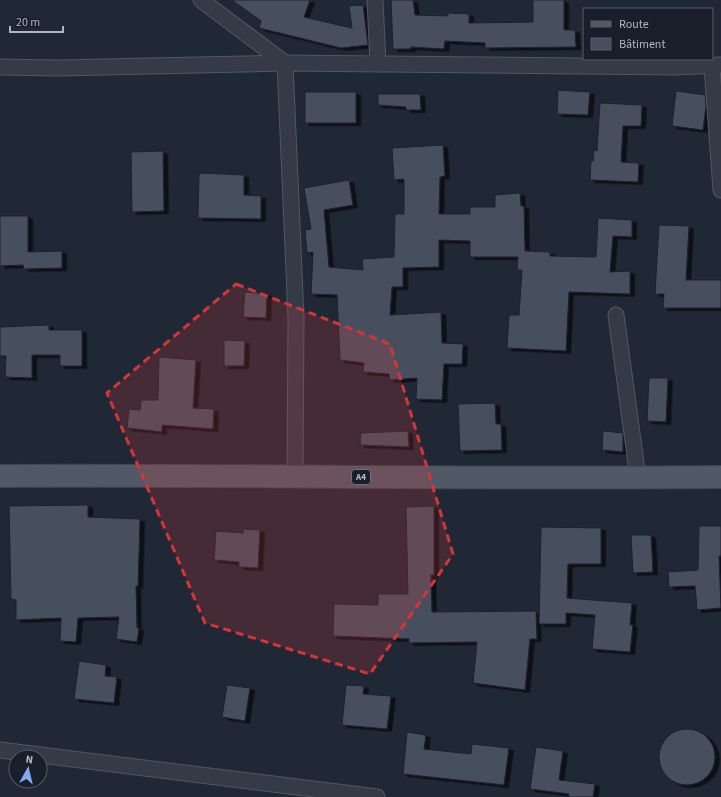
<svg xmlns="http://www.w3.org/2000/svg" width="721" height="797" font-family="'Source Sans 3',sans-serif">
  <defs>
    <filter id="shadow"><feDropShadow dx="4.5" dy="2.5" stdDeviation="0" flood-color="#0009"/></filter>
  </defs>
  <rect width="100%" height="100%" fill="#212835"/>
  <g fill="#474f5f" stroke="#1b212c" filter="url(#shadow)">
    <polygon points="232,0 310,0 304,17 352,28 349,6 363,5 368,45 341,48 259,28 261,21"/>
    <polygon points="391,0 413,0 415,15 448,16 448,13 469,14 469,23 533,22 533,0 564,0 564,30 575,30 576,47 485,48 485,43 445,41 444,49 411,47 411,49 393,49"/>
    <polygon points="558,90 590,92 588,115 557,114"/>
    <polygon points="676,91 705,95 706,106 703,130 672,126"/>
    <rect x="305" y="92" width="51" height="31"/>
    <polygon points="378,94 420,94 421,110 406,110 406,107 378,105"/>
    <polygon points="600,103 642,105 641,126 623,126 621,162 639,163 638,182 590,180 591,161 593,161 594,150 597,151"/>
    <polygon points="443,145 445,176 440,177 439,214 470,214 470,207 495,207 495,195 520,193 521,206 524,206 525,251 550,252 550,256 596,257 598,218 632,220 632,237 613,236 610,272 630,271 630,294 569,292 566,351 507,348 509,315 519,315 522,270 517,270 518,257 470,257 470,241 439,240 439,267 403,268 403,287 392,287 390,315 441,312 442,343 463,344 462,364 444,364 442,400 416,399 417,378 390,380 389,374 363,372 364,363 340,360 337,295 311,294 313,252 307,253 305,230 311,229 304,188 349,180 353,205 324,210 329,267 363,270 362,259 394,257 395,214 404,214 404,179 394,180 392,148"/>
    <polygon points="163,151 164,211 132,212 131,152"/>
    <polygon points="199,173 244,175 244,195 261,196 261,219 198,218"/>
    <polygon points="0,216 28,216 28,252 62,251 62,268 24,269 23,265 0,266"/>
    <polygon points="659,225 689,226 686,280 721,280 721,308 663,308 664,294 655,294"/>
    <polygon points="245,292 267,294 266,318 243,317"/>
    <polygon points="49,325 49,330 82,330 82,366 60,366 60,355 32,355 32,378 5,377 6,356 0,356 0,327"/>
    <polygon points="224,340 245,341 244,366 224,366"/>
    <polygon points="159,357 196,360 193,408 214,409 213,429 162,425 162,432 127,428 129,409 140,410 141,400 158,400"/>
    <polygon points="649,378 668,378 666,422 647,421"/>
    <polygon points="495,403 496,424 501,424 502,450 460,451 458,404"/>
    <polygon points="408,431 409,447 360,445 361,433"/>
    <polygon points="603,431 623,433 623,452 602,450"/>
    <polygon points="88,505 88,517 140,519 138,586 136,586 137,628 139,628 137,642 116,639 119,617 78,618 76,642 60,641 61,618 16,620 16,600 11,599 9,506"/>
    <polygon points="434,506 434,575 431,575 432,612 536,611 537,639 530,639 525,690 473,683 477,642 409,643 409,639 333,636 334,604 378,605 378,594 408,594 406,507"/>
    <polygon points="699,526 721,526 721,556 719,556 721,608 697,610 695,586 669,587 668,572 698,570"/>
    <polygon points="541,527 601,528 601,564 568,564 567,598 632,603 630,625 633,625 630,652 592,649 595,615 566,613 566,624 539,624"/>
    <polygon points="243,529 260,530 258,568 239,567 239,562 214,560 216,531 243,533"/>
    <polygon points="631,535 651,535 653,572 633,573"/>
    <polygon points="79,661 106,665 105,676 117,677 114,703 74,699"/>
    <polygon points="227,685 250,688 245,721 222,717"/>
    <polygon points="346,685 364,686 363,694 391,696 387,729 342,725"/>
    <circle cx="687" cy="757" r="28"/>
    <polygon points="407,732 426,735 424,749 471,754 472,744 509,748 504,785 403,774"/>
    <polygon points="536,747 563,751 559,780 595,784 593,797 568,797 569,794 530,789"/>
  </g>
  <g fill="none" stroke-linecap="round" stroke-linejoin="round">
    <defs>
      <g id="street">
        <polyline points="201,0 285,63 296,318 295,477"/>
        <polyline points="375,0 378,64"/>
        <polyline points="712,66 721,190"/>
        <polyline points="0,67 58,68 285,63 674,67 721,65"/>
        <polyline points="616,315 638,478"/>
        <polyline points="0,750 377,797"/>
      </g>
      <path id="primary" d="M0 476C240 475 481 479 721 477"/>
    </defs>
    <use href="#street" stroke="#515864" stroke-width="17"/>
    <use href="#primary" stroke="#3d434f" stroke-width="24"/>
    <use href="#street" stroke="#343a46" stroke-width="15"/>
    <use href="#primary" stroke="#525966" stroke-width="22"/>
  </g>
  <path fill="#d23638" fill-opacity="0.2" stroke="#d23638" stroke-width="3" stroke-dasharray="8 5" stroke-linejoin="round" d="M236 284 390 344 453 554 370 674 205 623 107 393Z"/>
  <g text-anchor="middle" stroke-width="3.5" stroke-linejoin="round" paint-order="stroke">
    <rect fill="#191f2a" stroke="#818895" stroke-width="1" x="352" y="470" width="18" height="14" rx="3"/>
    <g font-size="9" font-weight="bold" fill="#aeb5c3">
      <text x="361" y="480">A4</text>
    </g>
  </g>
  <rect x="583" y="8" width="130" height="52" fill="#191f2a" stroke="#555b67"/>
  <rect x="591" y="21" width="20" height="6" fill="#525966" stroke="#555b67"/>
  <text x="619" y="28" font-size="12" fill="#aeb5c3">Route</text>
  <rect x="591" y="38" width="20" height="12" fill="#474f5f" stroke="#555b67"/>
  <text x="619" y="48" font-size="12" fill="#aeb5c3">Bâtiment</text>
  <g transform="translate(28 769) rotate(8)"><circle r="19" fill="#191f2a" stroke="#555b67"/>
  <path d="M0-3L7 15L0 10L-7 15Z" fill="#84a8f1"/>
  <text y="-6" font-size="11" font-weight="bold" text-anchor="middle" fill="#aeb5c3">N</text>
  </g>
  <path d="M10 26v6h53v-6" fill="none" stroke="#aeb5c3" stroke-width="2"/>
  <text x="16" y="26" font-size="12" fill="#aeb5c3" stroke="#191f2a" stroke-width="3" paint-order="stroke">20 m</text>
</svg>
